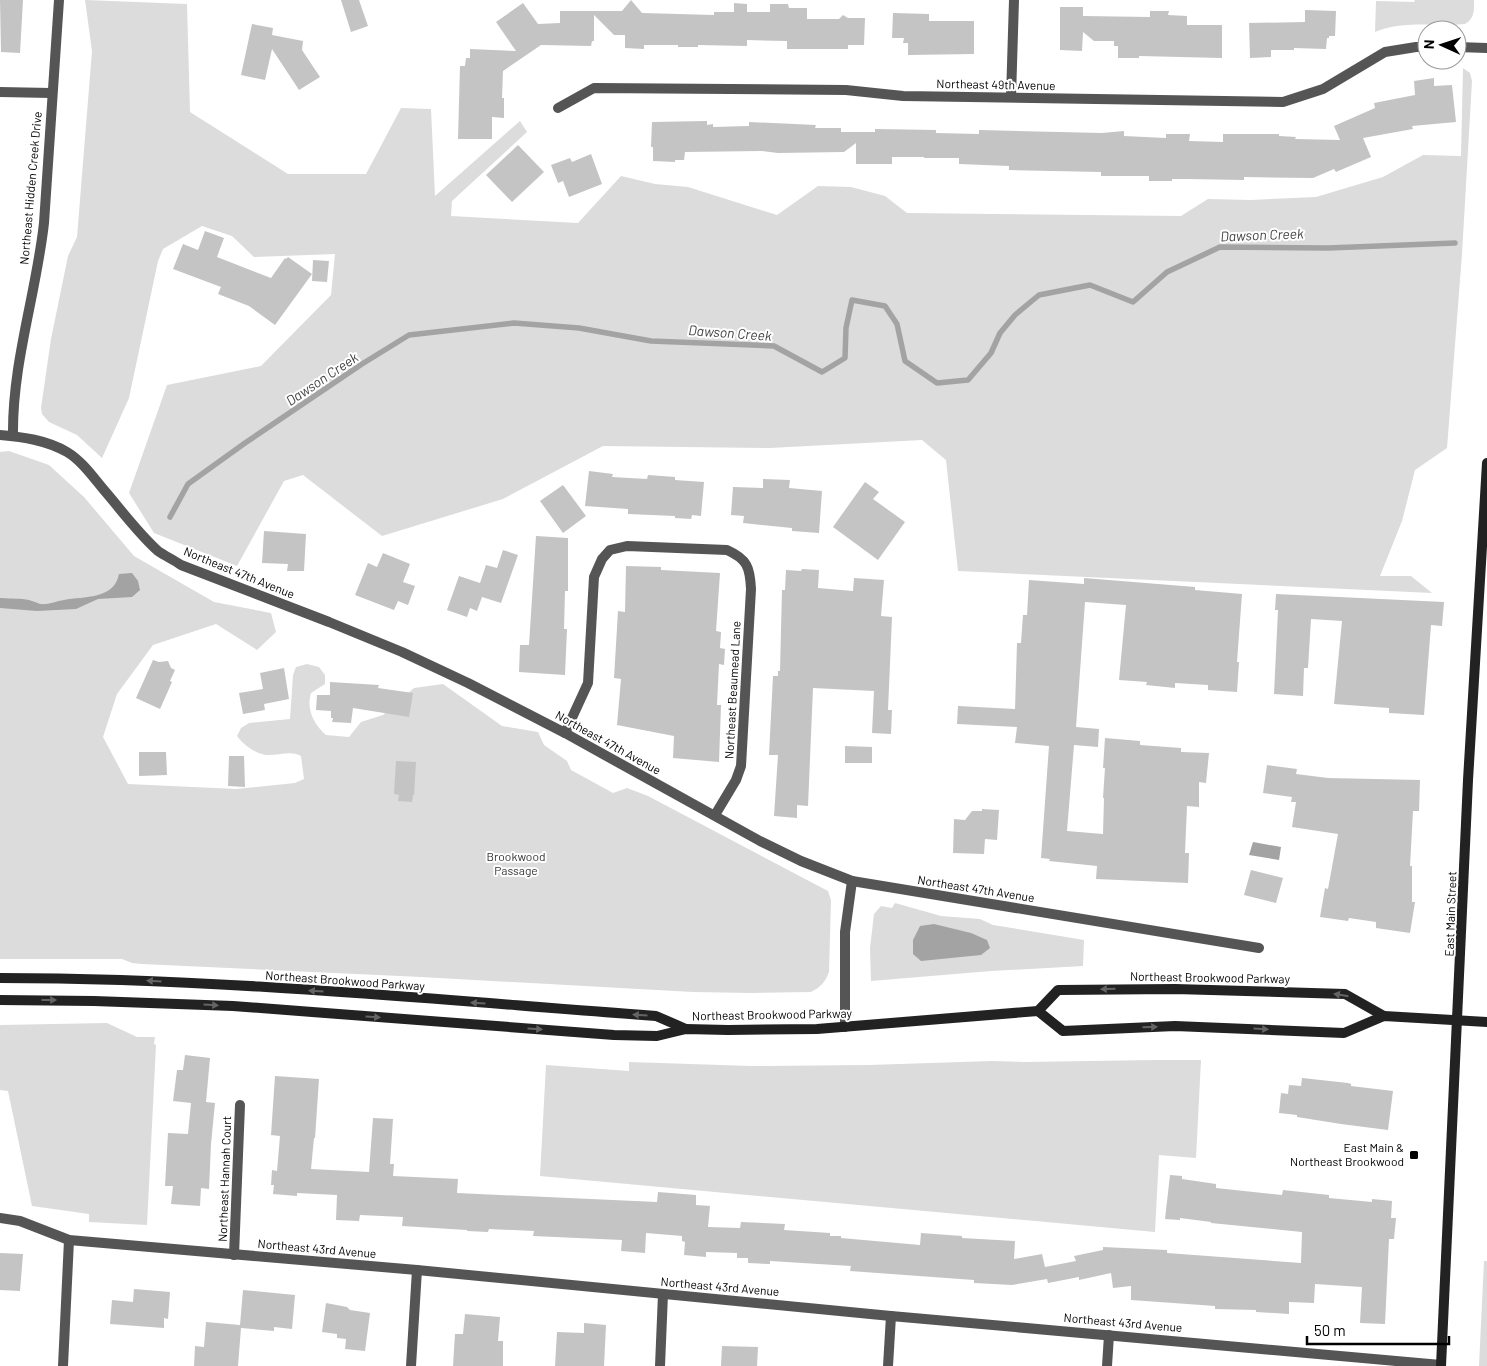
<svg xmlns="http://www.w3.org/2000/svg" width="1487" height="1366" font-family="Barlow,sans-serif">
  <rect width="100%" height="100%" fill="#fff"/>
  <g fill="#dcdcdc">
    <polygon points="85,0 187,4 190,112 288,174 366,174 401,108 431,109 435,196 520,121 527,132 452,201 451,216 578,223 621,176 655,184 688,187 777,215 818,186 851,187 885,196 907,213 1181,216 1208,199 1251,200 1316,197 1383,177 1423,155 1461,156 1463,68 1470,73 1472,81 1462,254 1447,448 1415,470 1402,521 1380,576 1411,576 1432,593 958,571 946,460 922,440 770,448 603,446 503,499 382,536 303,475 284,481 237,566 154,533 129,493 167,385 261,366 331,295 335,254 254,257 232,236 202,226 163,249 158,261 129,398 102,458 77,435 49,422 42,414 41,408 51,339 68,256 77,237 92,51"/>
    <path d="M1415 0H1474C1474 10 1475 18 1465 24 1434 27 1405 20 1375 32L1376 1 1414 2Z"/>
    <path d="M9 451 49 465 84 497 134 556 214 602 271 613 276 632 257 650 216 624 153 645 117 694 103 737 128 784 236 789 295 783 304 779 301 756C291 750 277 756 266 755 255 753 243 745 237 736L241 728 249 723 290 719 293 675 296 667 307 664 319 667 325 675V684L311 693C306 710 314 724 326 735L349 737 361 722 383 715 414 688 443 684 502 726 538 732 544 745 567 761 571 770 613 793 627 788 648 796 828 891 831 900 829 972C825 982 821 987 811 992L752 993 693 992 421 977 142 964 132 963 122 959H0V452Z"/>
    <polygon points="895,903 941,916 980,919 993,925 1084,940 1083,966 991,971 871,981 870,948 874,914 881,906 892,908"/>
    <polygon points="107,1023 137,1037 155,1037 154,1044 156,1045 147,1225 89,1222 89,1214 32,1206 8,1091 0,1090 0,1025"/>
    <polygon points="1156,1060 1201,1060 1196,1158 1159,1155 1155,1232 540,1176 546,1065 629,1071 629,1062 751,1066 869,1065 992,1061 1025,1062"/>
    <polygon points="1484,1261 1487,1261 1487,1366 1479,1366"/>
  </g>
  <g fill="#a3a3a3">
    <path d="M132 573 138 581 140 590 132 597 98 599 76 609 37 611 0 608V598H2C11 599 21 598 29 600 33 601 37 603 40 604 49 605 56 601 64 600 84 596 114 600 119 574Z"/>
    <polygon points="1253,842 1281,847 1279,860 1249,855"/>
    <polygon points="934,924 971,933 987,940 990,948 981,955 921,961 913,954 913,940 920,926"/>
  </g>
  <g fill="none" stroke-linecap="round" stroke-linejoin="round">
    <polyline stroke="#a3a3a3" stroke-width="5.5" points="170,517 188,484 245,443 362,364 409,335 514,323 579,328 651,341 774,346 822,372 845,358 846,328 852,300 885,306 897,324 905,361 937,383 968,380 991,353 1000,333 1015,315 1039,295 1090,285 1133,302 1167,272 1220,247 1328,248 1455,243"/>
  </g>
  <g fill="#c4c4c4">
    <polygon points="0,0 23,0 20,53 1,52"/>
    <polygon points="341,0 359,0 368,26 351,32"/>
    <polygon points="631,0 642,13 714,15 714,12 734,12 734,3 747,4 747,12 770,12 770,4 788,4 789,8 807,8 807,19 839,19 843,15 848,18 865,18 864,45 848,45 848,49 787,49 787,41 747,40 747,46 698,45 698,47 678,47 678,45 644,45 644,49 625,48 625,35 614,35 594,15 594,41 592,41 591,46 541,45 503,71 502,98 504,98 504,118 492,117 492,139 458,139 460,66 465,66 466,58 470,58 470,49 516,51 496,22 523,3 538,24 560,23 560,11 622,11"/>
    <polygon points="1060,7 1083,7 1083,16 1150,17 1150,11 1169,11 1168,15 1187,16 1187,25 1222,25 1222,58 1139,56 1139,58 1118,58 1118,46 1114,46 1114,41 1094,41 1083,32 1082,51 1060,50"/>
    <polygon points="1305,10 1336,11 1335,36 1329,36 1329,38 1327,38 1326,49 1294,48 1294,50 1271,50 1271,57 1250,58 1249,23 1305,22"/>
    <polygon points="893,13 929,14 929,21 974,21 974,54 908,55 908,43 903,43 904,38 892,38"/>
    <polygon points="252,24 273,28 272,35 303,41 302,50 320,77 299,90 272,49 265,80 241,75"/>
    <polygon points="1434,78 1434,86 1452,85 1456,122 1412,126 1413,129 1363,138 1371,157 1336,172 1334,169 1313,178 1244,177 1244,180 1188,179 1172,179 1172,181 1149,181 1149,176 1101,176 1101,172 1009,170 1009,166 959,164 959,158 924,158 924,157 892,157 892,164 856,164 856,143 844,152 778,153 761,151 685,152 684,160 675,160 675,162 653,161 653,147 651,147 652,122 707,121 707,125 713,124 713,127 749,126 749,122 816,125 815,128 841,128 841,132 875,132 875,129 936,130 936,133 979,134 979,130 1102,133 1124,131 1124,136 1166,138 1166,134 1190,134 1189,141 1223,142 1223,134 1279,134 1279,136 1296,137 1295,139 1340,140 1334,126 1375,108 1374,103 1415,95 1414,81"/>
    <polygon points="518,145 544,172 512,202 486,175"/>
    <polygon points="591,154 602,184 569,197 563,181 558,183 551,165 570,158 572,162"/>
    <polygon points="205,231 224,238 217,257 271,278 285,258 286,259 288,257 312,274 275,325 249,306 218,294 221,287 173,269 183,244 198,250"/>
    <polygon points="313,260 329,261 327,282 312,281"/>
    <polygon points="589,471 613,474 612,477 647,479 648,475 675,477 675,480 704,482 701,516 692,515 691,519 675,518 675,516 628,514 628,509 585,506"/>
    <polygon points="763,479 790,480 789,488 822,491 819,533 792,531 792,528 743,523 744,516 731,515 733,487 763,488"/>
    <polygon points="865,482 879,492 873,499 905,522 878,560 833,527"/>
    <polygon points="563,485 586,516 563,533 540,501"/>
    <polygon points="264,531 306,534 304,571 287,571 288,564 262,563"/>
    <polygon points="536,536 568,538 568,591 565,591 564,629 567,629 565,675 519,672 520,645 529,645"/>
    <polygon points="503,550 518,555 501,603 482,597 477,611 470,608 467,617 447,610 459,576 480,583 486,565 497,568"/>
    <polygon points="383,553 410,564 403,582 415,586 408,605 398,601 394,610 355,595 368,563 377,567"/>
    <polygon points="626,566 661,567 661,570 720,573 716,631 721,632 720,648 725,649 724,665 719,664 717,705 721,705 719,762 673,758 674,736 617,725 621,679 614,678 618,611 625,612"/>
    <polygon points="802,569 819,570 818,588 853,591 854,578 884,580 881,616 892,617 888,710 892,710 891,734 872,733 874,691 813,688 808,806 797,805 797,818 774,816 778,755 769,755 773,676 778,676 778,671 780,671 782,590 785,590 786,570 801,571"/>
    <polygon points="1084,578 1195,587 1195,590 1242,594 1237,662 1239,662 1237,692 1208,690 1208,685 1175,683 1175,688 1146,685 1147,682 1119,680 1126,605 1085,602 1076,727 1099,729 1098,747 1074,745 1067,831 1103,834 1104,798 1103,798 1105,768 1103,768 1105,738 1140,741 1140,745 1181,748 1181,752 1209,753 1206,783 1199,782 1199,807 1187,806 1185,853 1189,853 1188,883 1096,879 1097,866 1049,861 1050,859 1041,858 1049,746 1015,743 1017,727 957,724 958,706 1015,709 1017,643 1021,643 1023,615 1027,615 1029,580 1084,584"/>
    <polygon points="1276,594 1444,602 1442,626 1431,625 1424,715 1389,713 1389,708 1334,704 1342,621 1311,619 1308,668 1304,668 1303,696 1274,694 1278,610 1275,610"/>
    <polygon points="153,660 159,662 168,661 171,668 175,670 170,681 172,682 160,709 136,698"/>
    <polygon points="284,668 289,699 264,704 265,710 243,714 239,693 263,689 260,673"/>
    <polygon points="330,682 379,685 378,688 413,693 409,717 353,708 351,723 332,722 333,718 331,718 331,711 316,710 317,695 330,695"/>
    <polygon points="845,746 872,747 872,763 845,763"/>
    <polygon points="139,752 166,752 167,775 139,776"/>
    <polygon points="229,756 244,756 245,787 228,786"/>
    <polygon points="396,761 416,762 414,795 413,795 412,802 398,801 399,795 394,794"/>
    <polygon points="1267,765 1297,769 1296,774 1328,778 1420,780 1419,811 1413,811 1410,866 1412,866 1412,902 1415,902 1410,933 1376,928 1376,922 1349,918 1348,921 1320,917 1325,888 1328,889 1338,834 1292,827 1296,802 1291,802 1292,797 1263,793"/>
    <polygon points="982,809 999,810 997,840 985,839 984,854 953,853 954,819 965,820 972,811 982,811"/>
    <polygon points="1251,870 1283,878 1276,903 1244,895"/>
    <polygon points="185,1055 210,1058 206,1102 215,1103 211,1144 209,1189 201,1188 200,1206 171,1204 173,1186 165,1186 168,1133 188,1134 191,1103 173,1101 177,1070 183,1070"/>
    <polygon points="275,1076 319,1079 315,1138 314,1138 311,1169 369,1172 373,1118 393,1119 390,1164 394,1164 393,1176 458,1179 457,1193 657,1202 658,1192 696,1195 696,1205 710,1206 708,1227 740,1228 741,1222 785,1224 784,1230 830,1233 830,1236 841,1236 841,1238 920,1245 921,1233 962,1236 962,1238 1015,1241 1014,1259 1042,1254 1045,1267 1076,1261 1074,1256 1103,1250 1103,1247 1167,1250 1167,1253 1301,1263 1302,1232 1211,1223 1211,1222 1180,1218 1180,1220 1165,1219 1170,1175 1182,1176 1182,1179 1216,1184 1216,1188 1282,1195 1283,1190 1329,1195 1329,1198 1372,1202 1372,1199 1392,1201 1391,1218 1396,1218 1394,1239 1389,1239 1385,1324 1360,1323 1362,1287 1315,1284 1314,1303 1289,1302 1289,1314 1256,1312 1256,1310 1215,1309 1215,1306 1131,1300 1131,1286 1113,1288 1111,1273 1079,1280 1079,1277 1048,1283 1047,1279 1012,1285 974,1283 974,1280 850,1271 851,1266 770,1261 770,1264 748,1263 748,1258 737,1258 737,1253 706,1252 706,1257 684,1255 685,1242 682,1241 682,1236 646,1233 645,1253 621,1251 622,1240 533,1236 534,1231 489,1229 488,1232 467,1231 467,1230 402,1226 403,1217 360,1215 359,1221 336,1220 337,1195 297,1193 297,1196 273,1194 274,1185 271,1185 272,1170 277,1171 280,1136 271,1135"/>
    <polygon points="1302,1078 1348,1083 1351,1084 1351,1086 1393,1091 1388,1130 1341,1124 1297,1117 1297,1115 1279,1113 1281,1093 1288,1094 1289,1085 1301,1086"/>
    <polygon points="0,1253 23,1254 20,1291 0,1290"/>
    <polygon points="134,1289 170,1292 168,1319 164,1318 164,1328 110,1324 112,1300 133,1302"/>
    <polygon points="243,1290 295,1295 292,1329 274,1327 274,1331 241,1328 238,1366 194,1366 195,1346 204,1347 206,1322 240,1325"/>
    <polygon points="326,1303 347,1307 350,1310 370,1313 365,1351 345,1349 346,1339 337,1338 337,1334 322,1332"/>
    <polygon points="465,1314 500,1317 498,1341 503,1341 503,1366 453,1366 455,1334 463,1334"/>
    <polygon points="584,1323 606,1325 604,1366 555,1366 557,1332 584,1333"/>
    <polygon points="722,1346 758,1347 757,1366 721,1366"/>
  </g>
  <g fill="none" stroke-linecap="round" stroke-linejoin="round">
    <g stroke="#555" stroke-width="10">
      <polyline points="1457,47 1487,48"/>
      <polyline points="0,92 51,93"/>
      <polyline points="1011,97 1014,0"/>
      <polyline points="558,108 594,88 846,90 903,96 1283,102 1323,89 1385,52 1416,47 1427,47"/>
      <path d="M0 435C23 437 46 440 67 452 82 461 93 477 104 490 122 511 138 533 158 551 165 556 174 560 181 565L329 622 402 652 468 683 565 733 760 841 801 861 852 881 1259 948"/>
      <path d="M13 436C12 363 36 295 44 223L59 0"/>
      <path d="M565 733 588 683 594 577 602 559 610 550 627 546 727 550C747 559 750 567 751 589L741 766 736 780 715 815"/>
      <polyline points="845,1027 845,932 852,881"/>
      <polyline points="0,1218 20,1221 69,1240 417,1270 891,1316 1441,1365"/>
      <polyline points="234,1255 240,1105"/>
      <polyline points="63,1366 69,1240"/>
      <polyline points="411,1366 417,1270"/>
      <polyline points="660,1366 663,1294"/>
      <polyline points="888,1366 891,1316"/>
      <polyline points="1107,1366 1109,1335"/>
    </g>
    <g stroke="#222" stroke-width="10">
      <path d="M0 978C219 978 438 1000 656 1016L686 1029"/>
      <polyline points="0,1000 94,1001 233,1006 614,1035 657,1036 686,1029 728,1030 817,1029 1038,1011 1058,990 1175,989 1345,994 1384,1016"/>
      <polyline points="1038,1011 1063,1031 1175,1026 1344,1033 1384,1016 1487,1022"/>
      <polyline points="1441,1366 1468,780 1487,463"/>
    </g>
  </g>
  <defs><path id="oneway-solid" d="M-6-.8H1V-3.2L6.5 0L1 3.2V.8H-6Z" transform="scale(1.25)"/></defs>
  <g fill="#646464">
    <use href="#oneway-solid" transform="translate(154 981) rotate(-177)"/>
    <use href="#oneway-solid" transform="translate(1108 989) rotate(179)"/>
    <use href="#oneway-solid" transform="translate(316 991) rotate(-176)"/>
    <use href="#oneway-solid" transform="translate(1341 995) rotate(-171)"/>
    <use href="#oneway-solid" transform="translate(49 1000)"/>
    <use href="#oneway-solid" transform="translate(478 1003) rotate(-176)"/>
    <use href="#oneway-solid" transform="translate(211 1005) rotate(3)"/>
    <use href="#oneway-solid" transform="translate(640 1015) rotate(-176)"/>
    <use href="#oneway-solid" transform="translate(373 1017) rotate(4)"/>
    <use href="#oneway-solid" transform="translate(1150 1027) rotate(-2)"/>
    <use href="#oneway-solid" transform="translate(535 1029) rotate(4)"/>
    <use href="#oneway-solid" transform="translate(1261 1029) rotate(3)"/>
  </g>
  <rect fill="#000" stroke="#fff" stroke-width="2" x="1409" y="1150" width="10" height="10" rx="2.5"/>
  <g text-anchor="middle" stroke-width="4" stroke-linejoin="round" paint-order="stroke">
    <g font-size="12" fill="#000" stroke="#fff">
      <text transform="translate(996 85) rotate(1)" y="4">Northeast 49th Avenue</text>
      <text transform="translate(31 188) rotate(-85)" y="4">Northeast Hidden Creek Drive</text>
      <text transform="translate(239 573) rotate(22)" y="4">Northeast 47th Avenue</text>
      <text transform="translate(733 690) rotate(-87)" y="4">Northeast Beaumead Lane</text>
      <text transform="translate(608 743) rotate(29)" y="4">Northeast 47th Avenue</text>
      <text transform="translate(976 889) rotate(9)" y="4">Northeast 47th Avenue</text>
      <text transform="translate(1451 914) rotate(-88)" y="4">East Main Street</text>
      <text transform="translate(1210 978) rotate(1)" y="4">Northeast Brookwood Parkway</text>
      <text transform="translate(345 981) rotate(4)" y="4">Northeast Brookwood Parkway</text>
      <text transform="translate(772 1015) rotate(-1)" y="4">Northeast Brookwood Parkway</text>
      <text transform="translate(225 1179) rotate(-88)" y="4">Northeast Hannah Court</text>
      <text transform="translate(317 1249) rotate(5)" y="4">Northeast 43rd Avenue</text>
      <text transform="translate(720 1287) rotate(5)" y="4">Northeast 43rd Avenue</text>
      <text transform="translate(1123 1323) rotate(5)" y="4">Northeast 43rd Avenue</text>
    </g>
    <g font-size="12" fill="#333" stroke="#fff">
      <text x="516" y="861">Brookwood<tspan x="516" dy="14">Passage</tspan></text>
    </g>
    <g font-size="12" fill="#000" stroke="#fff" text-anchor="end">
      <text x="1404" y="1152">East Main &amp;<tspan x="1404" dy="14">Northeast Brookwood</tspan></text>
    </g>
    <g font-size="14" font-style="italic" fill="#444" stroke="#fff">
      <text transform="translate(1262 235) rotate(-2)" y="5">Dawson Creek</text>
      <text transform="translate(730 333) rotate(4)" y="5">Dawson Creek</text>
      <text transform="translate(322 379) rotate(-34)" y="5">Dawson Creek</text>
    </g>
  </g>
  <g transform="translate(1442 45) rotate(273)"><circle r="24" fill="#ffffff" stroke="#999999"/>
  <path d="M0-4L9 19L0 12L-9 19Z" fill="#000000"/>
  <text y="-8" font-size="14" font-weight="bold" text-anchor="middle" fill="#000000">N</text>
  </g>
  <path d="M1307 1336v8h142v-8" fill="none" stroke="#000000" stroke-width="2.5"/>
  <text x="1314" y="1336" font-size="15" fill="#000000" stroke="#ffffff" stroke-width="4" paint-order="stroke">50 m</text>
</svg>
